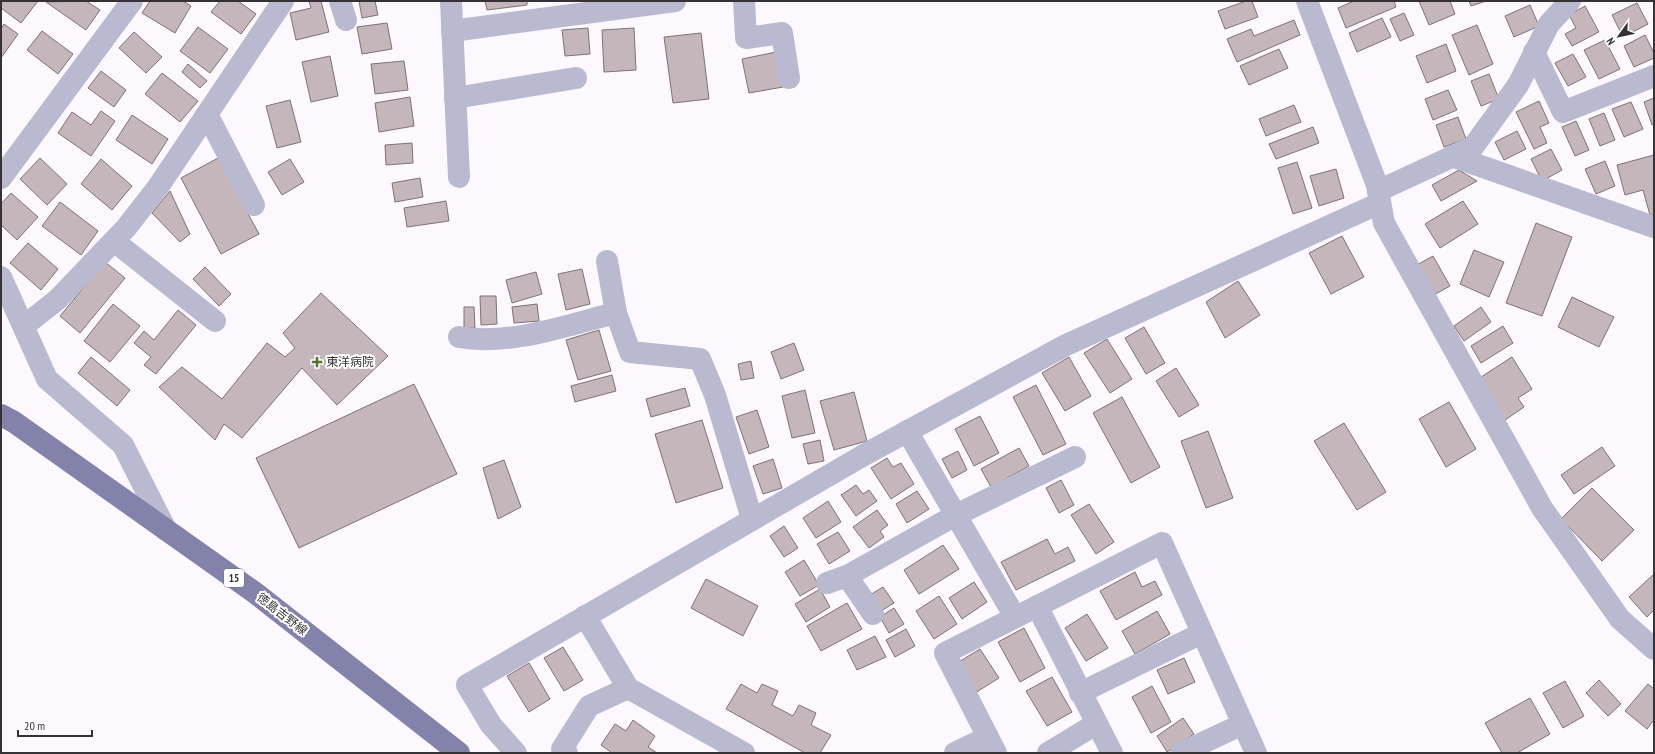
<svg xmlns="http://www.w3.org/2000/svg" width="1655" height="754" font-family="'PT Sans Narrow','Noto Sans JP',sans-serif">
  <rect width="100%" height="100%" fill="#fdf7fe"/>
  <g fill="#c5b6bb" stroke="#7f7176">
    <polygon points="1,1 38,1 21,23 1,8"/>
    <polygon points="86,1 100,10 86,30 46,2"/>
    <polygon points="150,1 183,1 191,6 175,33 142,13"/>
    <polygon points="220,1 238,1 256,14 241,34 211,12"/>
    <polygon points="309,1 321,1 329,32 296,40 290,13 311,8"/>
    <polygon points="359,1 375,1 378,15 362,18"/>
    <polygon points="485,1 527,1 527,5 487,10"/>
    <polygon points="1246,1 1252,1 1258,17 1225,29 1218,11"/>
    <polygon points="1354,1 1394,1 1396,7 1346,28 1338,8"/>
    <polygon points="1419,1 1450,1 1455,14 1429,25"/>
    <polygon points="1469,1 1486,1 1471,6"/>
    <polygon points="1637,3 1648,24 1623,37 1612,15"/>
    <polygon points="1530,5 1539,26 1514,37 1505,16"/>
    <polygon points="1585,6 1599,32 1572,46 1565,34 1576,28 1569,15"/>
    <polygon points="1404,13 1414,35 1400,41 1390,19"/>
    <polygon points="1382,18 1391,37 1357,52 1349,33"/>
    <polygon points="1294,20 1300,35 1237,62 1227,39 1251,29 1254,36"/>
    <polygon points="387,23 392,49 362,54 357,27"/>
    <polygon points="4,24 18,34 1,58 1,29"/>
    <polygon points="1477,25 1493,64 1469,75 1452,35"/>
    <polygon points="198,27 228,49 210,73 180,51"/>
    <polygon points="588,28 590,54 565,56 562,30"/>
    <polygon points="634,28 636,70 604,72 602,30"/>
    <polygon points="42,31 73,54 58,74 27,50"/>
    <polygon points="134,32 162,57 146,73 119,48"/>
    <polygon points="701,33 709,99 673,103 664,37"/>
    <polygon points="1645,35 1654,53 1654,58 1634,67 1624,46"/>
    <polygon points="1605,40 1620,69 1599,79 1584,50"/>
    <polygon points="1446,44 1456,71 1427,83 1416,56"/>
    <polygon points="1279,49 1288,68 1249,85 1240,66"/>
    <polygon points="776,52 783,87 749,93 742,59"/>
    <polygon points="1573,54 1586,77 1568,86 1555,63"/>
    <polygon points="330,56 338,96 311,102 302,62"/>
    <polygon points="404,61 408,90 375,94 371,64"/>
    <polygon points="188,64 207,81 200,88 182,72"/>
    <polygon points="101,71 126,90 114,107 88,88"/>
    <polygon points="162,73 198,101 180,122 145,94"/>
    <polygon points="1489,74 1499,99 1481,106 1471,81"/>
    <polygon points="1448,90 1457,110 1433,120 1425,99"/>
    <polygon points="410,97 414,126 379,132 375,103"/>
    <polygon points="1654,98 1654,124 1652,125 1644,102"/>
    <polygon points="290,100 301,142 277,148 266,106"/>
    <polygon points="1539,101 1549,123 1540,127 1547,143 1534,149 1516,112"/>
    <polygon points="1631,102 1643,129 1624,137 1612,109"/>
    <polygon points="1294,105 1301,122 1266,136 1259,119"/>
    <polygon points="101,111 115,121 91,156 58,133 72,112 91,125"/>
    <polygon points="1604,113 1615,140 1600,146 1589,119"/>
    <polygon points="132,115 168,139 152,164 116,140"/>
    <polygon points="1458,117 1466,139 1444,147 1436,125"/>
    <polygon points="1576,121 1589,150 1575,156 1562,127"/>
    <polygon points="1313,127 1319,143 1276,159 1269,144"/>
    <polygon points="1517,131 1526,149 1504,160 1495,142"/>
    <polygon points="412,143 413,163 386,165 385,145"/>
    <polygon points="1551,149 1562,170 1542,181 1531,159"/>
    <polygon points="1654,155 1654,214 1650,215 1643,190 1625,195 1617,165"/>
    <polygon points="40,158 67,184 47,205 20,179"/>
    <polygon points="218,158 259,234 221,254 181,178"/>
    <polygon points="101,159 132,186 112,210 81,184"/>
    <polygon points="290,159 304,182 282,195 268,172"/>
    <polygon points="1605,161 1615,186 1596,194 1585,169"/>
    <polygon points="1297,162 1312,208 1293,214 1278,168"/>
    <polygon points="1336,169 1344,198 1319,206 1310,176"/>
    <polygon points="1459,170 1477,181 1441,201 1432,185"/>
    <polygon points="420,178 423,197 395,202 392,183"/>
    <polygon points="170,191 190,234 180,242 152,213"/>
    <polygon points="11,193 38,217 17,240 1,225 1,204"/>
    <polygon points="446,201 449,221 407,227 404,208"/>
    <polygon points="1463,201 1478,224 1440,248 1425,224"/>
    <polygon points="60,202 98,231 81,255 42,226"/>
    <polygon points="1536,223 1572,237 1542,316 1506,303"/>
    <polygon points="1342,236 1364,277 1331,294 1309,253"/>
    <polygon points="28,243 58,269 41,290 10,263"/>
    <polygon points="1474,250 1504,262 1489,297 1460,284"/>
    <polygon points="1433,256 1450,286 1432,296 1415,266"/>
    <polygon points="105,262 125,278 80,333 60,316"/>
    <polygon points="205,267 231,294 219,306 193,279"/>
    <polygon points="582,269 590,304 566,310 558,274"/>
    <polygon points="536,272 542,294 512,303 506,280"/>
    <polygon points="1238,281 1260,315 1225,338 1206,302"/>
    <polygon points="321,293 388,356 337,405 302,368 242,438 224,424 215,440 159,387 182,367 222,399 267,343 285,357 295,348 283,333"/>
    <polygon points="480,296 496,296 497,324 481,325"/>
    <polygon points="1572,297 1614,317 1599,347 1558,327"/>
    <polygon points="113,304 140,326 110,362 84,341"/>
    <polygon points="537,304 539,321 514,323 512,307"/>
    <polygon points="464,307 474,307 475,328 464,328"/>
    <polygon points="1481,307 1491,322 1464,341 1454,326"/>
    <polygon points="178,310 196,325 156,374 144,365 151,357 134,343 144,331 154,340"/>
    <polygon points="1503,326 1513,343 1481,363 1471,346"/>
    <polygon points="1144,327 1165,363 1146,374 1125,338"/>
    <polygon points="599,330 611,371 578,380 566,340"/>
    <polygon points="1107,339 1132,379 1110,393 1084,353"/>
    <polygon points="794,343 804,370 781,379 771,352"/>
    <polygon points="91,357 130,390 117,406 78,373"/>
    <polygon points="1069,357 1091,396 1065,411 1042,373"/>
    <polygon points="1512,357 1532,389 1518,398 1524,407 1505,420 1478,379"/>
    <polygon points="751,361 754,378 741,380 738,364"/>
    <polygon points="1176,368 1199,405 1179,417 1156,381"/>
    <polygon points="612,375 616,391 575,402 571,386"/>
    <polygon points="414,384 457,474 299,548 256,458"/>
    <polygon points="1036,385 1066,444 1043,455 1013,397"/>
    <polygon points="685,388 690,406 651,417 646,399"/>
    <polygon points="805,390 815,433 792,438 782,396"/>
    <polygon points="854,392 867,441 834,450 820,401"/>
    <polygon points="1122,397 1160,467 1131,483 1093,413"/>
    <polygon points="1449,402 1476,449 1446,467 1419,419"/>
    <polygon points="757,410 769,447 749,454 736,417"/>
    <polygon points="980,416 999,453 974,466 955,429"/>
    <polygon points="702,420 723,488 676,503 655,434"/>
    <polygon points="1344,423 1386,492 1357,510 1314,441"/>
    <polygon points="1208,431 1233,498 1206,508 1181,441"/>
    <polygon points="820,440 824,461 808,464 803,444"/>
    <polygon points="1602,447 1615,466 1574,494 1561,475"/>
    <polygon points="1019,448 1029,466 991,487 981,469"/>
    <polygon points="958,451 967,470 952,478 942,459"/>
    <polygon points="887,458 893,467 901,463 914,484 891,499 871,468"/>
    <polygon points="773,459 782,488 763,494 753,466"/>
    <polygon points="504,460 521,507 498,519 483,468"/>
    <polygon points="1061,480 1074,505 1059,513 1046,488"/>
    <polygon points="856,485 863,494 869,490 877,501 856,516 841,495"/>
    <polygon points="1592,488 1634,530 1602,561 1561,519"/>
    <polygon points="917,491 929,509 907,523 896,504"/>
    <polygon points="828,501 841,522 816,538 803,518"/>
    <polygon points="1089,504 1114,542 1096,554 1071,515"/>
    <polygon points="877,510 888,525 880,531 884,537 869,548 853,527"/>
    <polygon points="784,526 798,548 784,557 770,536"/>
    <polygon points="838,532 850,551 829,564 817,544"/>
    <polygon points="1047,539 1055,554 1068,547 1075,561 1016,590 1001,562"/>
    <polygon points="943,545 959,569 919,594 904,570"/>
    <polygon points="804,560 819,585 800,596 785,572"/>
    <polygon points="1135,572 1142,587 1155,581 1162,595 1116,620 1100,591"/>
    <polygon points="1654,574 1654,610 1647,617 1629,597"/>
    <polygon points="706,579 758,606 743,636 691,608"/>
    <polygon points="974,582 987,602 962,619 949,598"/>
    <polygon points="883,587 894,603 881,611 870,595"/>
    <polygon points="820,589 830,607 806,622 795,604"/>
    <polygon points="939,596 957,624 934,639 916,611"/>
    <polygon points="847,603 862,629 821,651 807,626"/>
    <polygon points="894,608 904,624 889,633 880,617"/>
    <polygon points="1157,611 1170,634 1135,654 1122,631"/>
    <polygon points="1087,614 1108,648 1086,661 1065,628"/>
    <polygon points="1024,628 1045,668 1020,682 998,642"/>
    <polygon points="906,629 915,646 895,657 886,640"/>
    <polygon points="875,636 886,657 857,670 847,650"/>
    <polygon points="563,647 583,680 564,691 544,658"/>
    <polygon points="980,649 999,678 975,693 957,663"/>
    <polygon points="1184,658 1195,682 1168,694 1157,670"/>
    <polygon points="529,663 550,699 529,712 507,676"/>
    <polygon points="1052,677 1072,712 1047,726 1026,691"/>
    <polygon points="1599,680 1621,704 1608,716 1586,693"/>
    <polygon points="1565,681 1584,716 1563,728 1543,693"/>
    <polygon points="741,684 757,693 762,684 778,691 772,705 793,716 799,705 816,713 811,725 831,735 820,753 805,753 726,709"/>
    <polygon points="1648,684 1654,689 1654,720 1647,729 1625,711"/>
    <polygon points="1152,686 1171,722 1151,733 1132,697"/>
    <polygon points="1530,698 1550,734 1517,753 1502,753 1485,723"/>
    <polygon points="1183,718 1194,734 1167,752 1157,736"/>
    <polygon points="633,720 655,736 648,747 657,753 612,753 601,745 615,724 626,731"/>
  </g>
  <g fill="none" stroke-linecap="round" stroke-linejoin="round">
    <g stroke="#b9b9d0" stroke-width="22">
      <polyline points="340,1 346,20"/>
      <polyline points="451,1 459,177"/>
      <polyline points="744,1 746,38 782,33 789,78"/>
      <polyline points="1307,1 1377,185 1384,223 1542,508 1620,619 1654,649"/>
      <polyline points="452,31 675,1"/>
      <polyline points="1534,52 1563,112 1654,76"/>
      <polyline points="455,98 576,78"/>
      <polyline points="207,114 254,205"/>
      <polyline points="1452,156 1654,227"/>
      <polyline points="1,178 132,1"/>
      <polyline points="1378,191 1473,147 1518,85 1549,24 1570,1"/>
      <polyline points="114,241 215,321"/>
      <polyline points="607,261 616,313 630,352 700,359 715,395 752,519"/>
      <polyline points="1,277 47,379 123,445 166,530"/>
      <polyline points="24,326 58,299 126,228 158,187 283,1"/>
      <path d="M459 337C511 346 566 325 616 313"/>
      <polyline points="907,431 1015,617"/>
      <polyline points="827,583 847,576"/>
      <polyline points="1037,606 1112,753"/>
      <polyline points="873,614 847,576 956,515 1075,457"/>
      <polyline points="585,616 628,688 744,753"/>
      <polyline points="1080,693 1202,633"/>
      <polyline points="516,753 491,725 467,685 864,455 1066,345 1380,203"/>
      <polyline points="567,753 562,749 589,706 628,688"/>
      <polyline points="955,753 988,737"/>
      <polyline points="996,753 945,653 1162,543 1256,753"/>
      <polyline points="1048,753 1096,724"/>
      <polyline points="1181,753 1243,724"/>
    </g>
    <polyline stroke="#8382ab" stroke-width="22" points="1,415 14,422 254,592 459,753"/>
  </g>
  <path fill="#53752c" stroke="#fff" stroke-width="1.5" d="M315 356h4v4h4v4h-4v4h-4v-4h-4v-4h4z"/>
  <g text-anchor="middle" stroke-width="4" stroke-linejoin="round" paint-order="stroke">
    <rect fill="#fff" stroke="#726f72" stroke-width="1" x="224" y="569" width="20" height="18" rx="3"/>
    <g font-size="11" font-weight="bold" fill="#353136">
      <text x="234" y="582">15</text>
    </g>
    <g font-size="12" fill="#353136" stroke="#fff" text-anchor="start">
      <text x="326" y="366">東洋病院</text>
    </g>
    <g font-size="12" fill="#353136" stroke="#fff">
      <text transform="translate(282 614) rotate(38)" y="4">徳島吉野線</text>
    </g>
  </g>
  <rect width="1655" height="754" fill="none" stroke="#353136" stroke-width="4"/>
  <g transform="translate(1619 36) rotate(237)" stroke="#ffffff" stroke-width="3" paint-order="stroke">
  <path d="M0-3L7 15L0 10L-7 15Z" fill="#353136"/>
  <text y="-6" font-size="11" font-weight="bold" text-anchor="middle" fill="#353136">N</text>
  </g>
  <path d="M18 730v6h74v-6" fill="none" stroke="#353136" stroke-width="2"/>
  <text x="24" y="730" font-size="12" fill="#353136" stroke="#ffffff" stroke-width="3" paint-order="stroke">20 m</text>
</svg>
